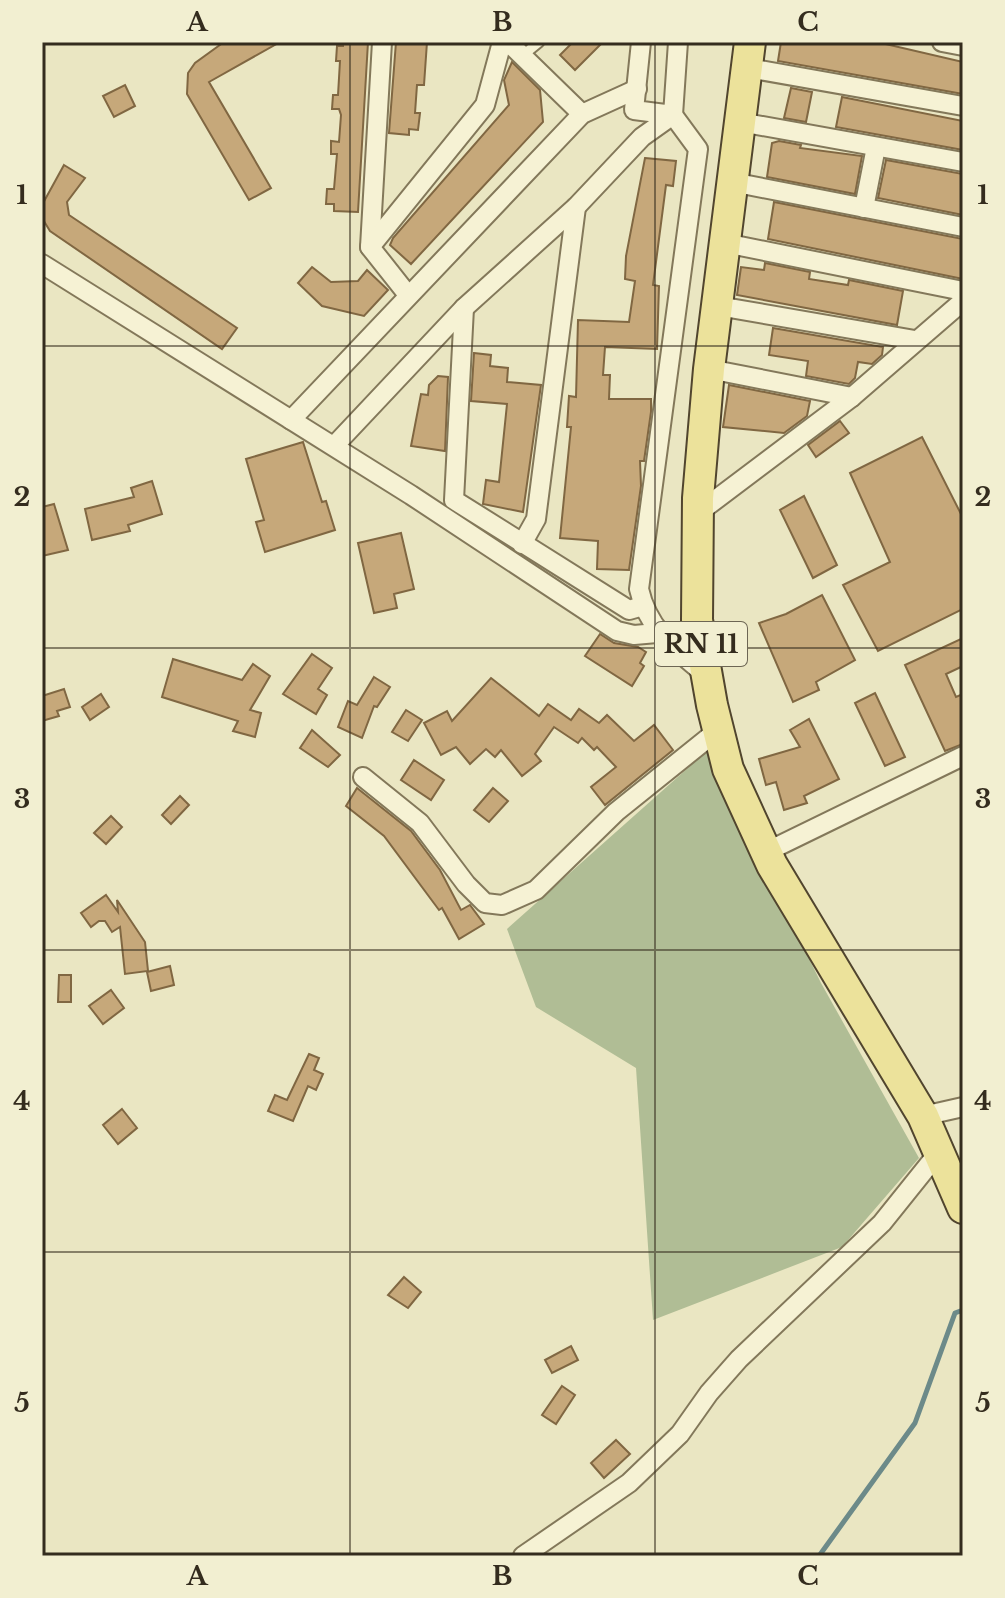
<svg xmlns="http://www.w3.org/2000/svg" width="1005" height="1598" font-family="'Libre Baskerville',serif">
  <rect width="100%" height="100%" fill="#eae6c2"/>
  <polygon fill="#b0bd95" points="707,751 821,983 919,1158 842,1247 653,1320 636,1068 536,1007 507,929"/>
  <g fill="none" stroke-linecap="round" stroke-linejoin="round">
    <polyline stroke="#6c8a89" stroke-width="5" points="819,1556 915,1423 955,1313 963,1310"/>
  </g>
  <g fill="#c6a87a" stroke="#806742" stroke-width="2">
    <polygon points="224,42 280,42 209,82 271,188 249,200 187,94 188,73 195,63"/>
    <polygon points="343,42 368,42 358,212 334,211 334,204 326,204 327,189 334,189 337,154 331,154 331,141 339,142 341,115 339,109 332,109 333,95 338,95 340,61 336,61 337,46 343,46"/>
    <polygon points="396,42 427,42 424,85 417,85 415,113 420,113 418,130 409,129 409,135 389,133"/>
    <polygon points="573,42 603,42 575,70 560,55"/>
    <polygon points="781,42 877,42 963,62 963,94 778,61"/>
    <polygon points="512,62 540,90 543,122 411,264 390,245 393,238 509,105 504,80"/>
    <polygon points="125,85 135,106 114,117 103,96"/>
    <polygon points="791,88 812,92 806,122 784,118"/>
    <polygon points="842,97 963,121 963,150 836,127"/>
    <polygon points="779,141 801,145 800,148 862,156 855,194 767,177 772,143"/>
    <polygon points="645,158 676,161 673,186 666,185 653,285 659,286 657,349 605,347 603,375 610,375 609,399 651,399 651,412 644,461 640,461 641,486 629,570 597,569 598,541 560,538 571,427 567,427 569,396 576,397 578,320 629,322 635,281 625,279 626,256"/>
    <polygon points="886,160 963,174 963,215 878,198"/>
    <polygon points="64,165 85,178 67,202 69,215 237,328 222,349 50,231 42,218 42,205"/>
    <polygon points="774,202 963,239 963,279 768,239"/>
    <polygon points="765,263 810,272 809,279 848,285 849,280 903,291 897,325 737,295 741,267 764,270"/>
    <polygon points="312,267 331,282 358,281 367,270 388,290 364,316 322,306 298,283"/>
    <polygon points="773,328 883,347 882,355 872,364 858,362 855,378 849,384 806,376 808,361 769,355"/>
    <polygon points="474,353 491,355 490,366 508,368 507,382 541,385 523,512 483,504 486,480 499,482 507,404 471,401"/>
    <polygon points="438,376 448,377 445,451 411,446 421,394 428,395 429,385"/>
    <polygon points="729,385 810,401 807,416 784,433 723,427"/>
    <polygon points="840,421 849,433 816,457 808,445"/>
    <polygon points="922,437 963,518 963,609 878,651 843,585 890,562 850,473"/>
    <polygon points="303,442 322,502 326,501 335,530 265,552 256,522 264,520 246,459"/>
    <polygon points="152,481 162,514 128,525 130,531 92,540 85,509 134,497 131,488"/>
    <polygon points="804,496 837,565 813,578 780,510"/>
    <polygon points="54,504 68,550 42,556 42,507"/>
    <polygon points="401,533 414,589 394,594 397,608 374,613 358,543"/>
    <polygon points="822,595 855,660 816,682 819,690 793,702 759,623 786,614"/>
    <polygon points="600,634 614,643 638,647 646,652 640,663 644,666 632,686 585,656"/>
    <polygon points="963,638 963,666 946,674 956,697 963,694 963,744 945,751 905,665"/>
    <polygon points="312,654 332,668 318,689 327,695 316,714 283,694"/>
    <polygon points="173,659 242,680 253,664 270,676 250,710 261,713 255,737 233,731 238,721 162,697"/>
    <polygon points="374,677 390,687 377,707 374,706 362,738 338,727 348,701 357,705"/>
    <polygon points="491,678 539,716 548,704 571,720 579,709 599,723 607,715 634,741 654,725 673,750 605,805 591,787 616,767 597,747 594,750 582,738 578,743 554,727 535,754 541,761 522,776 501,750 495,757 486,749 470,764 456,747 441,755 424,723 447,711 452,721"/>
    <polygon points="64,689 70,707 57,711 59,716 42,721 42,696"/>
    <polygon points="875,693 905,757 885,766 855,703"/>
    <polygon points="101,694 109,707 90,720 82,707"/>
    <polygon points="406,710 422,720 408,741 392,732"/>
    <polygon points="809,719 839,779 804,796 807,803 784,810 776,782 766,785 759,759 800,747 790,730"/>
    <polygon points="312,730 340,755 328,767 300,748"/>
    <polygon points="414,760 444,780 431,800 401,780"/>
    <polygon points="357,788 411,831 440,870 461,910 470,905 484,924 459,939 442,908 439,910 384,836 346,806"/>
    <polygon points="493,788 508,801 489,822 474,810"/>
    <polygon points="180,796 189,805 171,824 162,815"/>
    <polygon points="111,816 122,827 106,844 94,833"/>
    <polygon points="106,895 118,912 117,900 145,942 148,971 125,974 120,927 112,932 105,921 99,921 91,927 81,913"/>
    <polygon points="170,966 174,985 151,991 147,972"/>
    <polygon points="59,975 71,975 71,1002 58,1002"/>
    <polygon points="111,990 124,1008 103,1024 89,1006"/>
    <polygon points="309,1054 319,1058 314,1070 323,1074 316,1090 308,1086 293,1121 268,1111 275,1095 287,1100"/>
    <polygon points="122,1109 137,1128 118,1144 103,1125"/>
    <polygon points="404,1277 421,1292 408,1308 388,1295"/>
    <polygon points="571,1346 578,1360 552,1373 545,1360"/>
    <polygon points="562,1386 575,1395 556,1424 542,1415"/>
    <polygon points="616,1440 630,1454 604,1478 591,1463"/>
  </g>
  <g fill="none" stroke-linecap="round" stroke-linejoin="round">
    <defs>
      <polyline id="service" points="522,56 539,42"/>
      <g id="minor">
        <polyline points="382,42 370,247 408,295"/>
        <polyline points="508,42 582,114"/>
        <polyline points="641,42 634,110 673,115 678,42"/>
        <polyline points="942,42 963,46"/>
        <polyline points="748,68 963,106"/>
        <polyline points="740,122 963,162"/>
        <polyline points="732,182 963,227"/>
        <polyline points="864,208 876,147"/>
        <polyline points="725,243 963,291"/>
        <polyline points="370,247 485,105 502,42"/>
        <polyline points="42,264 411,495 617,631 634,635 657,633"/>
        <polyline points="718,306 915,340"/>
        <polyline points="464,308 454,500 629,610 643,606"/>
        <polyline points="709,369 852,397"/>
        <polyline points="291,420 582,114 637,89"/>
        <path d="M334 446 464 308 576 207 642 137 673 115 698 149 639 589C648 630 675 649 706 675"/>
        <polyline points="698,513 852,397 963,301"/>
        <polyline points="522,544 536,519 576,207"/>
        <polyline points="363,777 420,823 466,884 485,903 502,905 536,890 616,812 718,730"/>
        <polyline points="766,852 963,756"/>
        <polyline points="923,1116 963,1107"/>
        <polyline points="523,1556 629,1483 680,1434 709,1393 739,1359 882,1223 939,1152"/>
      </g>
      <polyline id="primary" points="750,42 709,369 698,498 697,620 712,705 728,769 772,865 923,1116 963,1208"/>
    </defs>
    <use href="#service" stroke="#83785a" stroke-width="13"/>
    <use href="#minor" stroke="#83785a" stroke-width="22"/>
    <use href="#primary" stroke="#51452e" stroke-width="34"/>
    <use href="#service" stroke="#f6f2d4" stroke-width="9"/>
    <use href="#minor" stroke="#f6f2d4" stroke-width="18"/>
    <use href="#primary" stroke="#ece29b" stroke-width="30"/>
  </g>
  <path fill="none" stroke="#342c1e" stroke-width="2" stroke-opacity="0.55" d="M350 42V1556M655 42V1556M42 346H963M42 648H963M42 950H963M42 1252H963"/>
  <g text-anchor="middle" stroke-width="6" stroke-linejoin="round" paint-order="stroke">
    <rect fill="#f2efd1" stroke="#6d6654" stroke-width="2" x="655" y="622" width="92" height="44" rx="6"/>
    <g font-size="26" font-weight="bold" fill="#342c1e">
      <text x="701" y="653">RN 11</text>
    </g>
  </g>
  <rect width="1005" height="1598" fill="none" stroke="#f2efd1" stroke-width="88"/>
  <rect x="44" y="44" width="917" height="1510" fill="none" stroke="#342c1e" stroke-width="3"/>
  <g font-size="26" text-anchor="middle" font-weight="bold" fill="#342c1e">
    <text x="197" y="31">A</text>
    <text x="502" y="31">B</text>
    <text x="808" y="31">C</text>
    <text x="22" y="204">1</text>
    <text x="983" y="204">1</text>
    <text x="22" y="506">2</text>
    <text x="983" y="506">2</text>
    <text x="22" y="808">3</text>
    <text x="983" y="808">3</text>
    <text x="22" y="1110">4</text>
    <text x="983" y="1110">4</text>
    <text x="22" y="1412">5</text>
    <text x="983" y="1412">5</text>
    <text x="197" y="1585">A</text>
    <text x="502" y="1585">B</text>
    <text x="808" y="1585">C</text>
  </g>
</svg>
